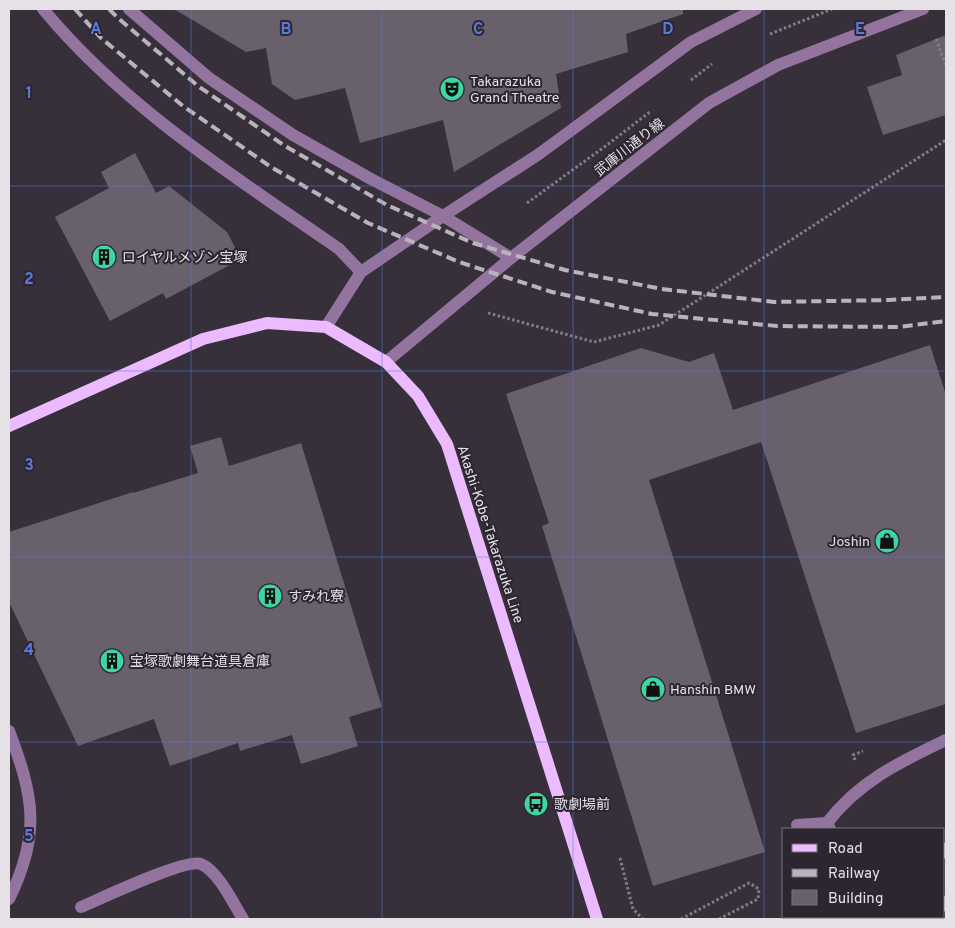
<svg xmlns="http://www.w3.org/2000/svg" width="955" height="928" font-family="Overpass,'Noto Sans JP',sans-serif">
  <rect width="100%" height="100%" fill="#37303a"/>
  <g fill="#68606b">
    <polygon points="174,9 683,9 683,14 626,34 628,52 556,74 561,108 454,172 443,120 360,143 345,88 295,100 272,84 266,48 246,52"/>
    <polygon points="946,35 946,115 883,135 867,87 902,75 896,55"/>
    <polygon points="135,153 156,193 169,186 227,232 241,259 166,299 163,293 110,321 55,217 109,188 101,172"/>
    <polygon points="930,345 946,395 946,704 856,733 761,442 649,480 765,852 653,886 542,526 549,523 506,394 641,348 689,362 714,353 733,410"/>
    <polygon points="221,437 229,466 301,443 382,707 349,717 358,746 301,764 292,735 240,751 238,743 170,766 154,719 78,746 9,602 9,532 133,492 133,493 198,473 190,446"/>
  </g>
  <g fill="none" stroke-linecap="round" stroke-linejoin="round">
    <g stroke="#837e86" stroke-width="3" stroke-dasharray="2.5 2.5" stroke-linecap="butt">
      <polyline points="770,34 832,9"/>
      <polyline points="936,39 946,66"/>
      <polyline points="691,80 712,64"/>
      <polyline points="527,203 607,145 651,111"/>
      <polyline points="488,313 594,342 659,325 946,140"/>
      <polyline points="855,760 853,755 863,751"/>
      <polyline points="620,858 633,909 643,919"/>
      <polyline points="681,919 749,883 759,889 758,899 719,919"/>
    </g>
    <g stroke="#93749e" stroke-width="12">
      <path d="M43 9C125 108 234 176 339 249L361 272"/>
      <polyline points="129,9 209,78 293,135 371,179 443,216 511,258"/>
      <polyline points="326,327 361,272 443,216 539,154 691,42 756,9"/>
      <polyline points="386,362 511,258 709,103 778,65 923,9"/>
      <path d="M9 731C34 797 41 834 9 899"/>
      <polyline points="797,825 827,823"/>
      <path d="M830 829 827 823C859 781 900 762 946 740"/>
      <path d="M81 907C100 899 186 858 201 864 219 872 233 903 243 919"/>
    </g>
    <polyline stroke="#ebbaff" stroke-width="12" points="9,426 203,339 267,323 326,327 386,362 418,396 447,444 597,919"/>
    <g stroke="#f7e8fd" stroke-width="15">
      <polyline points="944,851 946,850"/>
      <polyline points="944,904 946,903"/>
      <polyline points="806,919 811,917"/>
      <polyline points="914,919 918,917"/>
    </g>
    <g stroke="#b9b4bb" stroke-width="4" stroke-dasharray="10 5" stroke-linecap="butt">
      <polyline points="75,9 101,38 183,106 271,167 368,223 459,262 552,292 652,314 777,326 898,327 946,321"/>
      <polyline points="109,9 118,18 198,86 285,146 387,205 473,243 565,270 662,289 774,302 889,300 946,297"/>
    </g>
  </g>
  <path fill="none" stroke="#597adc" stroke-width="1" stroke-opacity="0.55" d="M191 9V919M382 9V919M573 9V919M764 9V919M9 186H946M9 371H946M9 557H946M9 742H946"/>
  <defs>
    <symbol id="theatre-disc" viewBox="-11 -11 22 22"><circle r="9.5" fill="#3ed4a3" stroke="#2d2630"/><path d="M-5-5.5Q0-4 5-5.5V0Q5 5 0 6Q-5 5-5 0ZM-3.3-2.5H-1v1.5H-3.3ZM1-2.5H3.3v1.5H1ZM-2.8 1Q0 5.5 2.8 1Z" fill="#111"/></symbol>
    <symbol id="building-disc" viewBox="-11 -11 22 22"><circle r="9.5" fill="#3ed4a3" stroke="#2d2630"/><path d="M-4-6H4V6H1V3H-1V6H-4ZM-2.5-4.3h1.7v1.8h-1.7ZM.8-4.3h1.7v1.8H.8ZM-2.5-1h1.7V.8h-1.7ZM.8-1h1.7V.8H.8Z" fill="#111"/></symbol>
    <symbol id="shop-disc" viewBox="-11 -11 22 22"><circle r="9.5" fill="#3ed4a3" stroke="#2d2630"/><path d="M-5-2.5h2.3a2.7 3.5 0 0 1 5.4 0H5L5.5 6h-11ZM-1.5-2.5h3a1.5 2.3 0 0 0-3 0Z" fill="#111"/></symbol>
    <symbol id="bus-disc" viewBox="-11 -11 22 22"><circle r="9.5" fill="#3ed4a3" stroke="#2d2630"/><path d="M-5-6H5V4H4V6H2V4H-2V6H-4V4H-5ZM-3.5-4V0h7V-4ZM-3.5 1.2v1.5H-2V1.2ZM2 1.2v1.5H3.5V1.2Z" fill="#111"/></symbol>
  </defs>
  <g fill-rule="evenodd">
    <use href="#theatre-disc" x="438" y="75" width="28" height="28"/>
    <use href="#building-disc" x="90" y="243" width="28" height="28"/>
    <use href="#shop-disc" x="873" y="527" width="28" height="28"/>
    <use href="#building-disc" x="256" y="582" width="28" height="28"/>
    <use href="#building-disc" x="98" y="647" width="28" height="28"/>
    <use href="#shop-disc" x="639" y="675" width="28" height="28"/>
    <use href="#bus-disc" x="522" y="790" width="28" height="28"/>
  </g>
  <g text-anchor="middle" stroke-width="4" stroke-linejoin="round" paint-order="stroke">
    <g font-size="14" fill="#e5e1e7" stroke="#2d2630" text-anchor="start">
      <text x="470" y="86">Takarazuka<tspan x="470" dy="16">Grand Theatre</tspan></text>
      <text x="122" y="262">ロイヤルメゾン宝塚</text>
      <text x="870" y="546" text-anchor="end">Joshin</text>
      <text x="288" y="601">すみれ寮</text>
      <text x="130" y="666">宝塚歌劇舞台道具倉庫</text>
      <text x="670" y="694">Hanshin BMW</text>
      <text x="554" y="809">歌劇場前</text>
    </g>
    <g font-size="14" fill="#e5e1e7" stroke="#2d2630">
      <text transform="translate(629 147) rotate(-38)" y="5">武庫川通り線</text>
      <text transform="translate(491 534) rotate(72)" y="5">Akashi-Kobe-Takarazuka Line</text>
    </g>
  </g>
  <g font-size="16" text-anchor="middle" font-weight="bold" fill="#597adc" stroke="#2d2630" stroke-width="4" stroke-linejoin="round" paint-order="stroke">
    <text x="96" y="34">A</text>
    <text x="286" y="34">B</text>
    <text x="478" y="34">C</text>
    <text x="668" y="34">D</text>
    <text x="860" y="34">E</text>
    <text x="29" y="98">1</text>
    <text x="29" y="284">2</text>
    <text x="29" y="470">3</text>
    <text x="29" y="655">4</text>
    <text x="29" y="841">5</text>
  </g>
  <rect width="955" height="928" fill="none" stroke="#e5e1e7" stroke-width="20"/>
  <rect x="782" y="828" width="162" height="90" fill="#2d2630" stroke="#777179"/>
  <rect x="792" y="844" width="25" height="8" fill="#ebbaff" stroke="#777179"/>
  <text x="828" y="853" font-size="15" fill="#e5e1e7">Road</text>
  <rect x="792" y="869" width="25" height="8" fill="#b9b4bb" stroke="#777179"/>
  <text x="828" y="878" font-size="15" fill="#e5e1e7">Railway</text>
  <rect x="792" y="890" width="25" height="15" fill="#68606b" stroke="#777179"/>
  <text x="828" y="903" font-size="15" fill="#e5e1e7">Building</text>
</svg>
